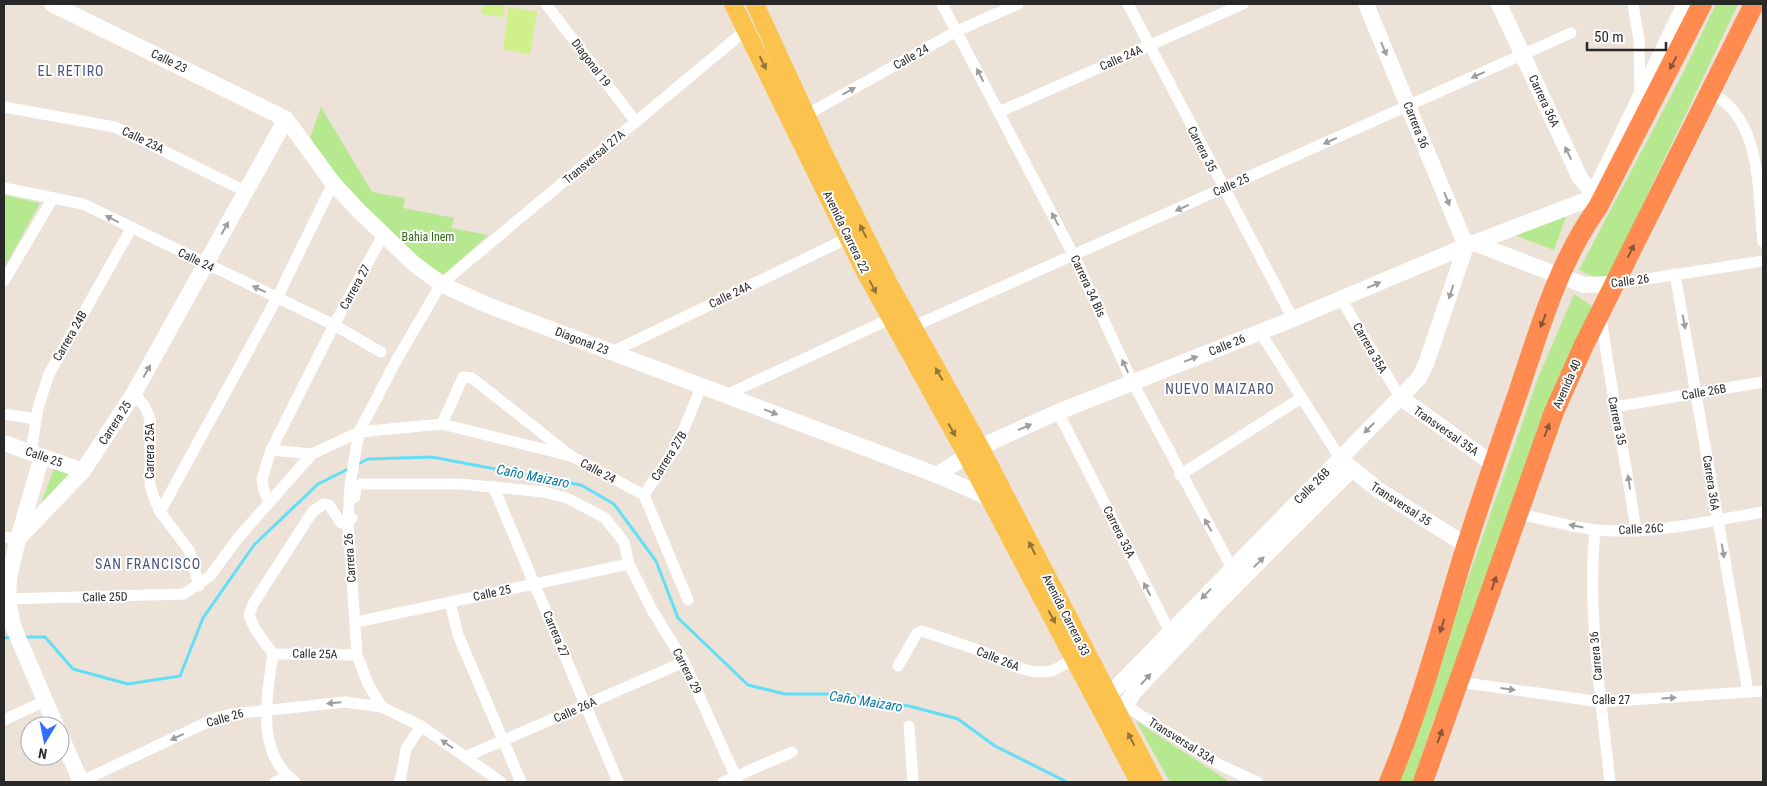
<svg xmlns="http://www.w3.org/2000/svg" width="1767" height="786" font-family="'Roboto Condensed',sans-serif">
  <rect width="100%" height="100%" fill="#ece2d8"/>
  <g fill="#b6e890">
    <polygon points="1716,4 1738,4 1606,282 1579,270 1683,73"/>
    <polygon points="321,107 372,192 405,198 403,208 454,218 451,228 488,235 444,275 418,259 360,207 309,141"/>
    <polygon points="4,195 40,203 4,268"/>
    <polygon points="1567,214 1554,250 1514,235"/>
    <polygon points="1574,294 1593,307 1442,702 1433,722 1413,782 1397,782 1538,378"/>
    <polygon points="55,466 76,474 36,517"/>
    <polygon points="1136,721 1230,782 1170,782"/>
  </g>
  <g fill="#cff08a">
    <polygon points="483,4 505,4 503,17 481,14"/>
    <polygon points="509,7 537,12 530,54 503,49"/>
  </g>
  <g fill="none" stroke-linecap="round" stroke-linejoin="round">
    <g stroke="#62def7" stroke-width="3">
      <polyline points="358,464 368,459 432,457 581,485 614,504 656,561 678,618 748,685 785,694 842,694 909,706 958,719 995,746 1067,782"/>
      <polyline points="24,637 45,637 73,669 128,684 180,676 203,618 254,545 318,484 350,468"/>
      <polyline points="4,638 12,637"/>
    </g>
    <g stroke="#fff" stroke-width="11">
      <polyline points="546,4 636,122"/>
      <polyline points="942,4 1074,256 1133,383 1232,568"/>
      <polyline points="1128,4 1293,319"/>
      <polyline points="1633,4 1639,40 1640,94"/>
      <path d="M1709 92C1763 117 1757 191 1763 242"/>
      <polyline points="4,107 115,127 245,191"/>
      <polyline points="999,112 1243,4"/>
      <polyline points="806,115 957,31 1018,4"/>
      <polyline points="4,188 83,204 334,325 381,352"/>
      <polyline points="1675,274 1748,692"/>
      <polyline points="4,281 53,198"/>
      <polyline points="1615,284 1763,261"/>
      <polyline points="1341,299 1400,397"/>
      <path d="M1601 315C1610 388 1626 459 1636 531"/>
      <polyline points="1260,332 1340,458"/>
      <polyline points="612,352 848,238"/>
      <polyline points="134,393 145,407 150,419 150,485 154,498 160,512 189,550 199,586"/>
      <polyline points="726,395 890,319 912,327 1571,33"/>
      <polyline points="1614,407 1763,382"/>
      <polyline points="1058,412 1170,632 1170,639"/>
      <polyline points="4,414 36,419"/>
      <polyline points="442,424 463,377 472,378 571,456 644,495 688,600"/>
      <polyline points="271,450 312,454"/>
      <polyline points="31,452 38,408 49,374 131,229"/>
      <polyline points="1180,475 1301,398"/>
      <polyline points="493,486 618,782"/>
      <polyline points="644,495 678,444 701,387"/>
      <polyline points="355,497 356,487 361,484 460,484 544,492 567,498 605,518 624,542 629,564 652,610 684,662 738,782"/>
      <polyline points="269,502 264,491 262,479 271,450 334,325 383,235"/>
      <polyline points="160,512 277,298 333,183"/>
      <path d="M1518 514C1544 519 1571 527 1597 530 1653 535 1708 521 1763 512"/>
      <path d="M1595 530C1587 614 1601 698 1610 782"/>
      <polyline points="4,537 18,539"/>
      <polyline points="8,599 184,594 210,576 238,538 312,454 359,432 442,424 571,456"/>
      <polyline points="450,602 458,635 521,782"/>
      <polyline points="356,622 629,564"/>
      <polyline points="273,654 255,629 249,616 253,604 313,511 324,504 329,505 341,523 348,522 352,518"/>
      <path d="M273 654C267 696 255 753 295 782"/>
      <polyline points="273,654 357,655"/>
      <polyline points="898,666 917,633 922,631 984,652 1013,666 1035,672 1052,671 1074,659"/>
      <polyline points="1459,682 1601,702 1763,691"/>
      <polyline points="1121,703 1218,764 1257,782"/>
      <polyline points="4,720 45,701"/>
      <polyline points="909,726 913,782"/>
      <polyline points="465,757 684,662"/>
      <polyline points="80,782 216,718 232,714 345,702 382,707"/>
      <polyline points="275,782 287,777"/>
      <polyline points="400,782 406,749 421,726"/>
      <polyline points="501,782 421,726 382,707 368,684 357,655 348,522 350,485 359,432 396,361 441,284 746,30"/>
      <polyline points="723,782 792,752"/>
    </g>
    <g stroke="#fff" stroke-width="16">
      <polyline points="52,4 286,119 333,183 358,210 413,263 441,284 487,305 937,475 987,497"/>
      <polyline points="1366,4 1466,246"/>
      <polyline points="1499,4 1580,178 1594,194"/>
      <polyline points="1594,193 1685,4"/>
      <polyline points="1474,243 1584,285 1615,284"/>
      <polyline points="1400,397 1493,464"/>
      <polyline points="4,443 83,471"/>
      <polyline points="42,456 18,539 9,578 8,599 13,626 56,726"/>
      <polyline points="1345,463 1377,489 1466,545"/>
      <polyline points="937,475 980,447 1058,412 1293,319 1466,246 1592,198"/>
      <polyline points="18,539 83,471 134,393 286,119"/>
      <polyline points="1108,696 1419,378 1426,364 1466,246"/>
      <polyline points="1121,720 1123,711 1133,693 1220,601 1351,470"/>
      <polyline points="60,734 81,782"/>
    </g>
    <g stroke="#fbc24e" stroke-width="18">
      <polyline points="733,4 864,270 967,456 1139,782"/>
      <polyline points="755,4 826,158 889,284 980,447 1154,782"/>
    </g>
    <g stroke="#ff8b50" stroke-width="20">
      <path d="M1389 782C1419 711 1439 636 1461 563 1479 505 1499 447 1519 390 1540 327 1559 261 1598 207L1702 4"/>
      <polyline points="1423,782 1554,412 1583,347 1754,4"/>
    </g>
  </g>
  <defs><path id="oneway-solid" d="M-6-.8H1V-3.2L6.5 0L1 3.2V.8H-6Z" transform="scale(1.25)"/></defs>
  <g fill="#9e9e9e">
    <use href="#oneway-solid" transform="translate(1384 49) rotate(67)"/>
    <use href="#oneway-solid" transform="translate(980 75) rotate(-117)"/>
    <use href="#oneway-solid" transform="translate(1478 75) rotate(156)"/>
    <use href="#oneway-solid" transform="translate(849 91) rotate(-29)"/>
    <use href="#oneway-solid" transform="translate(1330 141) rotate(156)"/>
    <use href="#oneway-solid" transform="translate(1568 153) rotate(-115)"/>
    <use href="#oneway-solid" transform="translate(1447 199) rotate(68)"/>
    <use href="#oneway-solid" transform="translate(1182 208) rotate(156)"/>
    <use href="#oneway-solid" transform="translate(112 219) rotate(-153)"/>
    <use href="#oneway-solid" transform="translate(1055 219) rotate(-118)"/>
    <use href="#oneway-solid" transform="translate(225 228) rotate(-61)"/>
    <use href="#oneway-solid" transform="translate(1374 285) rotate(-23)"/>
    <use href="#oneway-solid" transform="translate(259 289) rotate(-155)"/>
    <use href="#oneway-solid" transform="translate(1451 292) rotate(108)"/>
    <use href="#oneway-solid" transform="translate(1684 322) rotate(79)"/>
    <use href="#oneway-solid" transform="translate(1191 359) rotate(-22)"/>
    <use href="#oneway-solid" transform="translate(1125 366) rotate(-115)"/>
    <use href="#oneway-solid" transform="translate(147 371) rotate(-61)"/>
    <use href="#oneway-solid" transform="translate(771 412) rotate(21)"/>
    <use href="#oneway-solid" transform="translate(1025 427) rotate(-24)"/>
    <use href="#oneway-solid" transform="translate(1369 428) rotate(135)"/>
    <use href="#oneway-solid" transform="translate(1629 482) rotate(-98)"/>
    <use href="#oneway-solid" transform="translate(1208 525) rotate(-119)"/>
    <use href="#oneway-solid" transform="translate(1576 526) rotate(-169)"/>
    <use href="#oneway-solid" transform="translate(1723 551) rotate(80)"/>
    <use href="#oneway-solid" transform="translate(1259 562) rotate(-45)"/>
    <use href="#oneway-solid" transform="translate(1147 589) rotate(-117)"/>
    <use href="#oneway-solid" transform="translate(1206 594) rotate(134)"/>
    <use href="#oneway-solid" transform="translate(1146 679) rotate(-47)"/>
    <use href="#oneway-solid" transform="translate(1508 689) rotate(8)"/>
    <use href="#oneway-solid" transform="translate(1669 698) rotate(-4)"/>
    <use href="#oneway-solid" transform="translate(334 703) rotate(175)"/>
    <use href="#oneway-solid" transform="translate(177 737) rotate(155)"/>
    <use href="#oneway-solid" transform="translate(447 744) rotate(-145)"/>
  </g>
  <g fill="#92753b">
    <use href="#oneway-solid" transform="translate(763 63) rotate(64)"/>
    <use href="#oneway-solid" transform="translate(863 231) rotate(-117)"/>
    <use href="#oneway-solid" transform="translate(873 287) rotate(62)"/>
    <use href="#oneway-solid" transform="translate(939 374) rotate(-120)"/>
    <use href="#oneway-solid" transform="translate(952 430) rotate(61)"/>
    <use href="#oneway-solid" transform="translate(1032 548) rotate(-117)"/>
    <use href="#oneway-solid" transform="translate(1052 617) rotate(62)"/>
    <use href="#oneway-solid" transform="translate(1131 739) rotate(-117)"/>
  </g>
  <g fill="#89553a">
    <use href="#oneway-solid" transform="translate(1673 63) rotate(118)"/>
    <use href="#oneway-solid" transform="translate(1631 251) rotate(-64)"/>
    <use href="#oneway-solid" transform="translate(1543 321) rotate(111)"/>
    <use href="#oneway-solid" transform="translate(1547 430) rotate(-69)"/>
    <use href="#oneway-solid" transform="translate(1494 583) rotate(-71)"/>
    <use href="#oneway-solid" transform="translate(1442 626) rotate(107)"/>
    <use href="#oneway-solid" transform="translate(1440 736) rotate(-70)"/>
  </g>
  <g text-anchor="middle" stroke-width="4" stroke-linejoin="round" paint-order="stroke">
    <g font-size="12" fill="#282828" stroke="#fff">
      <text transform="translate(911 57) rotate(-29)" y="4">Calle 24</text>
      <text transform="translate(1121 58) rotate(-24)" y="4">Calle 24A</text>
      <text transform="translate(169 61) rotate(26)" y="4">Calle 23</text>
      <text transform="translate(591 63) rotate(53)" y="4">Diagonal 19</text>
      <text transform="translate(1544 101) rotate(65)" y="4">Carrera 36A</text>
      <text transform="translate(1416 125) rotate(68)" y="4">Carrera 36</text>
      <text transform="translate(143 140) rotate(26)" y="4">Calle 23A</text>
      <text transform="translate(1202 149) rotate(63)" y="4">Carrera 35</text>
      <text transform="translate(594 157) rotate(-40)" y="4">Transversal 27A</text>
      <text transform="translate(1231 185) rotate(-24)" y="4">Calle 25</text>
      <text transform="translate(846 232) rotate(64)" y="4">Avenida Carrera 22</text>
      <text transform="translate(196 260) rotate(26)" y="4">Calle 24</text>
      <text transform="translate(1630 281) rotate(-8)" y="4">Calle 26</text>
      <text transform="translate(1088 286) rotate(65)" y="4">Carrera 34 Bis</text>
      <text transform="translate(355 287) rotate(-61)" y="4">Carrera 27</text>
      <text transform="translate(730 295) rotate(-26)" y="4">Calle 24A</text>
      <text transform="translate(70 336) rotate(-60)" y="4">Carrera 24B</text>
      <text transform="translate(582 341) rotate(21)" y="4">Diagonal 23</text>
      <text transform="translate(1227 345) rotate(-22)" y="4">Calle 26</text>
      <text transform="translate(1370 348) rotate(60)" y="4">Carrera 35A</text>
      <text transform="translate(1567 384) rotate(-66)" y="4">Avenida 40</text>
      <text transform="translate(1704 392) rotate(-10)" y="4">Calle 26B</text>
      <text transform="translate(1617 421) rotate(78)" y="4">Carrera 35</text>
      <text transform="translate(115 423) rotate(-57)" y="4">Carrera 25</text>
      <text transform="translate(1446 431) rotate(35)" y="4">Transversal 35A</text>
      <text transform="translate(150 451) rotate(-90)" y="4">Carrera 25A</text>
      <text transform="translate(669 456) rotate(-58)" y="4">Carrera 27B</text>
      <text transform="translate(44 457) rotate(19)" y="4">Calle 25</text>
      <text transform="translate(598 471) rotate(28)" y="4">Calle 24</text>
      <text transform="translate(1711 483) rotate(81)" y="4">Carrera 36A</text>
      <text transform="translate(1312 486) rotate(-45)" y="4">Calle 26B</text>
      <text transform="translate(1401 504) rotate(33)" y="4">Transversal 35</text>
      <text transform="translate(1641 529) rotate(-3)" y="4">Calle 26C</text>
      <text transform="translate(1119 532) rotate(63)" y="4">Carrera 33A</text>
      <text transform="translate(350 558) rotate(-94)" y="4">Carrera 26</text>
      <text transform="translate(492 593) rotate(-12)" y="4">Calle 25</text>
      <text transform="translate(105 597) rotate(-1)" y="4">Calle 25D</text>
      <text transform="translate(1066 615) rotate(63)" y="4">Avenida Carrera 33</text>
      <text transform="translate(556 634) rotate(67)" y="4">Carrera 27</text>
      <text transform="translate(315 654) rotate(1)" y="4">Calle 25A</text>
      <text transform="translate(1596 656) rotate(-95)" y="4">Carrera 36</text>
      <text transform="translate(998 659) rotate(22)" y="4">Calle 26A</text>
      <text transform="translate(687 671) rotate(63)" y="4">Carrera 29</text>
      <text x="1611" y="704">Calle 27</text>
      <text transform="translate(575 710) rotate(-24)" y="4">Calle 26A</text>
      <text transform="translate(225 718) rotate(-16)" y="4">Calle 26</text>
      <text transform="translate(1182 741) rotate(32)" y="4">Transversal 33A</text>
    </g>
    <g font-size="12" fill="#2e6a14" stroke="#fff">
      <text x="428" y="241">Bahia Inem</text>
    </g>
    <g font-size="14" letter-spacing="1" fill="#46557c" stroke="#fff">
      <text x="71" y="76">EL RETIRO</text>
      <text x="1220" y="394">NUEVO MAIZARO</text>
      <text x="148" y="569">SAN FRANCISCO</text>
    </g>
    <g font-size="14" font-style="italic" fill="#037aa1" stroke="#fff">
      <text transform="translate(533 476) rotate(11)" y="5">Caño Maizaro</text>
      <text transform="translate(866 701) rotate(9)" y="5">Caño Maizaro</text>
    </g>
  </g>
  <rect width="1767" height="786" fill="none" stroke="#282828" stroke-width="10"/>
  <g transform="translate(45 741) rotate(190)"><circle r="24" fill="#ffffff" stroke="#a9a9a9"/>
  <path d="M0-4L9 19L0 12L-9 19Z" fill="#326dff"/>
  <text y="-8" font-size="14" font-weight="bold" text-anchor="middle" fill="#282828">N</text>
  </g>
  <path d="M1587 42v8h79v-8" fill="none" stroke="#282828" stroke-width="2.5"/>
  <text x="1594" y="42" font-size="15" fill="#282828" stroke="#ffffff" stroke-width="4" paint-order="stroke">50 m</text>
</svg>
